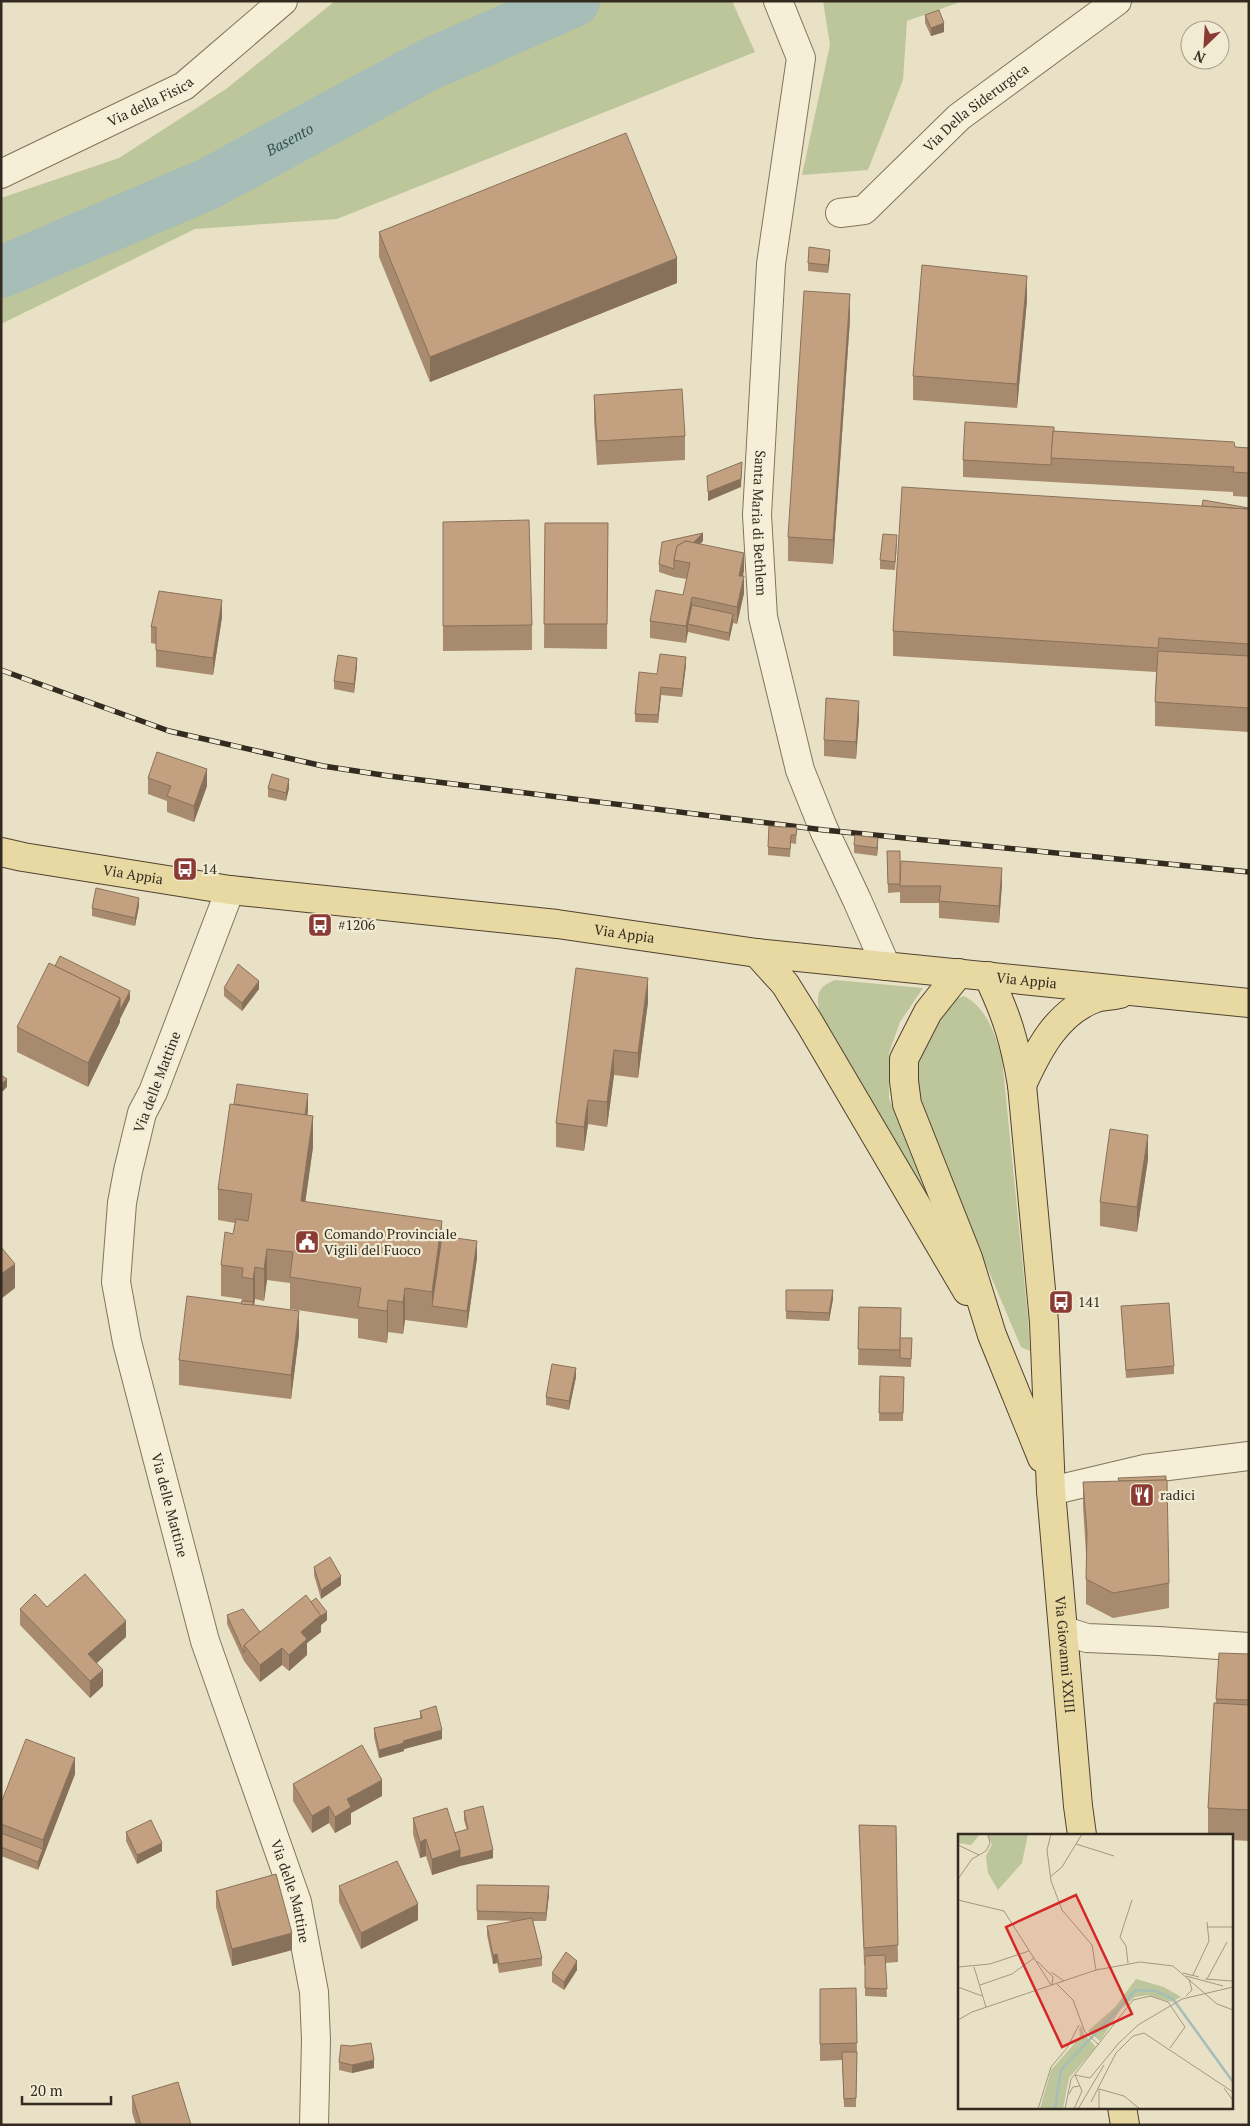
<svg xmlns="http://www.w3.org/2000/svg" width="1250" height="2126" font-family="'PT Serif',serif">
  <rect width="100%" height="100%" fill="#e9e1c5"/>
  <g fill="#bdc69b">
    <polygon points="335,1 732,1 755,52 337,219 195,229 1,324 1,198 119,158 226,89"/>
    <polygon points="823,1 963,1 907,21 903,80 868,170 802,175 830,45"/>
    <path d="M835 980 923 988 900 1022 889 1053V1098L940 1229 821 1020C817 1000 813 988 835 980Z"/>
    <path d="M964 996C987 1008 995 1034 1002 1058L1028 1318 1030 1351 1021 1347 930 1133 915 1088 916 1062 927 1037 951 1001Z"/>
  </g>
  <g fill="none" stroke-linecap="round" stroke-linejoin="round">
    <path stroke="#a6bdb8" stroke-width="52" id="s1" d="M1 272 208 184 428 65 574 1"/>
    <defs>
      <g id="minor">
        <path id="s2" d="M778 1 801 58 771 264 757 515 763 617 800 770 824 830 857 900 886 966"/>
        <path id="s3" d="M1 174 184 86 283 1"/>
        <path id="s4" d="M840 213 864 210 959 117 1117 1"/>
        <path id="s5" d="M230 890 153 1092 142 1113 128 1171 122 1203 116 1282 127 1342 205 1641 297 1902 314 1992 316 2040 314 2125"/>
        <polyline points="1051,1491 1144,1469 1249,1456"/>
        <polyline points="1064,1631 1087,1638 1158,1641 1249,1647"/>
      </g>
      <g id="major">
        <path id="s6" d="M1 852 23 857 230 890 557 924 757 953 1249 1003"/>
        <polyline points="757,953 785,984 810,1024 967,1291"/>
        <polyline points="959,973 928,1012 904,1059 904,1081 907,1104 968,1258 992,1335 1042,1458"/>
        <path id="s7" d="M988 976C1007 1016 1015 1042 1022 1085L1044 1322 1051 1491 1078 1806 1082 1835"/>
        <path d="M1022 1085C1038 1050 1057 1012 1096 998 1103 996 1112 996 1120 994"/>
        <polyline points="1122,2107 1125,2125"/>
      </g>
    </defs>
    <use href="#minor" stroke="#82745d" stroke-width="30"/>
    <use href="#major" stroke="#504231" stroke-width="30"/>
    <use href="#minor" stroke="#f5efd8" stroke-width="28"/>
    <use href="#major" stroke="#e8d8a1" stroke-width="28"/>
    <defs>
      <polyline id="rail" points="1,670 169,731 323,766 389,776 824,830 1249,872"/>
    </defs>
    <use href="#rail" stroke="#342b20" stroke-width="5.5"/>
    <use href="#rail" stroke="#f1ebd4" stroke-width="4" stroke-dasharray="11" stroke-linecap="butt"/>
  </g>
  <g fill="#a88a6e">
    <polygon points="925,15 944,32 931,36 925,23"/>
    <polygon points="379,232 677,283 430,382 379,257"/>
    <polygon points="830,258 828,273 808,271 808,263"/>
    <polygon points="1027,300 1017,408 913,400 913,376"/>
    <polygon points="850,319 833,564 788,561 788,537"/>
    <polygon points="594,395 685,436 685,460 597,465 594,420"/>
    <polygon points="1054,431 1249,448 1249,497 1233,496 1233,492 963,477 963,460"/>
    <polygon points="1202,506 1249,508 1249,732 1155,726 1155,702 1156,672 893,656 893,631"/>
    <polygon points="443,522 532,625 532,650 443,651"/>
    <polygon points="545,523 608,523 607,649 544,648"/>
    <polygon points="703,541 700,544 744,570 743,576 744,593 737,624 733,623 729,641 688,632 688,631 686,643 650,638 650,621 683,595 687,579 674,577 659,572 659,564"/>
    <polygon points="897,544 895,570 880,569 880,560"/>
    <polygon points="222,617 213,675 156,667 156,644 151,643 151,627"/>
    <polygon points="686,665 682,697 661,695 658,723 635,722 635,714 657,674"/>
    <polygon points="357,666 354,693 334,689 334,681"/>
    <polygon points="859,718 856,759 824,756 824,740"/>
    <polygon points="148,778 207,786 194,822 167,812 167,801 148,794"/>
    <polygon points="268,788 289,788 286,801 268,797"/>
    <polygon points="797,828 796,844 791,843 790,857 768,855 768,847"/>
    <polygon points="854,845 878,846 877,856 854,853"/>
    <polygon points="887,851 900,881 1002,884 999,923 939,918 939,903 900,903 900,892 888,893"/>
    <polygon points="139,906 135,926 92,916 92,908"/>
    <polygon points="224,988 259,989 242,1011 224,996"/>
    <polygon points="130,999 120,1019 120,1022 88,1087 17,1052 17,1027"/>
    <polygon points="648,1002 638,1078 614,1075 607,1127 588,1124 584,1151 556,1147 556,1123"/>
    <polygon points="308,1111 307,1115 313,1147 305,1202 442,1236 477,1258 467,1328 405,1320 403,1334 388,1332 387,1343 358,1338 358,1319 290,1309 290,1283 267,1280 264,1301 255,1299 254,1305 299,1335 291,1399 179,1385 179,1360 241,1303 242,1299 221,1296 221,1265 233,1234 235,1223 218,1220 218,1189"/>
    <polygon points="1148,1159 1137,1232 1100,1226 1100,1202"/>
    <polygon points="786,1290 833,1299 829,1321 786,1319"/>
    <polygon points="1121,1306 1174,1366 1174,1374 1126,1378"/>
    <polygon points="859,1307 901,1308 900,1338 912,1346 911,1367 858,1365"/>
    <polygon points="880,1376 904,1377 903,1421 879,1421"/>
    <polygon points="576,1377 569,1410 546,1405 546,1397"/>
    <polygon points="1083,1482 1169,1583 1169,1608 1113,1618 1086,1604 1086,1554 1083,1506"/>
    <polygon points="314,1567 341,1585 321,1599 314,1575"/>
    <polygon points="311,1602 327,1620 321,1625 321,1632 307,1643 307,1655 289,1671 282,1665 260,1682 244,1661 227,1624 227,1615 260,1632"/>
    <polygon points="47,1607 126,1637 96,1663 103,1686 90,1698 20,1625 20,1609"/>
    <polygon points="1249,1654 1249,1841 1231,1840 1231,1835 1208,1835 1208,1808 1216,1699"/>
    <polygon points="420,1711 442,1739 404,1749 404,1751 379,1758 374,1737 374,1728 420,1718"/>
    <polygon points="75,1774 38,1870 1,1856 1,1803"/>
    <polygon points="293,1784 382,1796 351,1813 351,1824 335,1833 329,1823 312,1833 293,1801"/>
    <polygon points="464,1811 493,1858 460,1866 432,1875 426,1856 420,1858 413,1834 413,1818 454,1833 467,1830 464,1820"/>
    <polygon points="859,1825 896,1826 898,1962 885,1963 887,1997 865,1996 865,1965 864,1965"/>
    <polygon points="126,1832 162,1851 137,1864 126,1841"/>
    <polygon points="477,1885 549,1894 546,1921 533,1921 542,1958 542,1966 499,1973 497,1963 493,1964 487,1935 487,1926 517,1921 477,1920"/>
    <polygon points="339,1886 418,1920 361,1949 339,1902"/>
    <polygon points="216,1891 292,1950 232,1966 216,1907"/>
    <polygon points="577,1970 564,1990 552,1982 552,1973"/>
    <polygon points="856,1988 857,2052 856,2107 844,2107 842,2060 820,2061 820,1989"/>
    <polygon points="339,2062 374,2068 352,2073 339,2070"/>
    <polygon points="132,2096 191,2125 136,2125 132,2112"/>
  </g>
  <g fill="#88715a">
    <polygon points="944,23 944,32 931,36 931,28"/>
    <polygon points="830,250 830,258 828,273 828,265"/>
    <polygon points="677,258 677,283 430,382 430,357"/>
    <polygon points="1027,276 1027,300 1017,408 1017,384"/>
    <polygon points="850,294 850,319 833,564 833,540"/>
    <polygon points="742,462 741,487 708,501 708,492"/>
    <polygon points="703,533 703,541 686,558 676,561"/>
    <polygon points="744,553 744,570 739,593 739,576"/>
    <polygon points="744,576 744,593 737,624 737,607"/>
    <polygon points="692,597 692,613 688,624 688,631 686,643 686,626"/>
    <polygon points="222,600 222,617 213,675 213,658"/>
    <polygon points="733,614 733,623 729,641 729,633"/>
    <polygon points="686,657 686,665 682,697 682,689"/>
    <polygon points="357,658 357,666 354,693 354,684"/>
    <polygon points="661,687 661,695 658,723 658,715"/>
    <polygon points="859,701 859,718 856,759 856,742"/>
    <polygon points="207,769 207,786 194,822 194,806"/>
    <polygon points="289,779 289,788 286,801 286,793"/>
    <polygon points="878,838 878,846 877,856 877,848"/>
    <polygon points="1002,868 1002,884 999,923 999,906"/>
    <polygon points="139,898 139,906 135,926 135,918"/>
    <polygon points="648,978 648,1002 638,1078 638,1053"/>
    <polygon points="259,981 259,989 242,1011 242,1003"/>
    <polygon points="130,991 130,999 120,1019 120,1022 88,1087 88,1063 120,998"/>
    <polygon points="614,1050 614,1075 607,1127 607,1102"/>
    <polygon points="7,1079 7,1087 1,1093 1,1084"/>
    <polygon points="308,1094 308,1111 303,1146 303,1129"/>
    <polygon points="588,1100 588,1124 584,1151 584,1127"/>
    <polygon points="313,1116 313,1147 301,1233 301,1201"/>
    <polygon points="1148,1135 1148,1159 1137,1232 1137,1207"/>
    <polygon points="442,1221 442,1253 432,1306 432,1324 432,1292"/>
    <polygon points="477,1241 477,1258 467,1328 467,1311"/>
    <polygon points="267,1249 267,1280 264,1301 264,1269"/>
    <polygon points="15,1264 15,1288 1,1299 1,1274"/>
    <polygon points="255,1267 255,1299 251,1327 253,1302 253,1279"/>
    <polygon points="405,1288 405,1320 403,1334 403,1302"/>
    <polygon points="833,1290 833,1299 829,1321 829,1313"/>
    <polygon points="388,1300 388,1332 387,1343 387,1311"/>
    <polygon points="299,1311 299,1335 291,1399 291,1375"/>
    <polygon points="576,1368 576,1377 569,1410 569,1401"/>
    <polygon points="341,1576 341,1585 321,1599 321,1590"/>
    <polygon points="327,1612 327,1620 321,1625 321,1632 307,1643 307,1655 289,1671 289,1655 301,1632 321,1615"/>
    <polygon points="2,1617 2,1625 1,1626 1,1618"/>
    <polygon points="126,1621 126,1637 88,1671 88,1654"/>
    <polygon points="282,1648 282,1665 260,1682 260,1665"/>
    <polygon points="103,1670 103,1686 90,1698 90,1681"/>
    <polygon points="442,1730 442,1739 404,1749 404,1751 379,1758 379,1750 403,1741"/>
    <polygon points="75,1758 75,1774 43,1857 43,1840"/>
    <polygon points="382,1780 382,1796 351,1813 351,1824 335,1833 335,1817 347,1799"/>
    <polygon points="329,1806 329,1823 312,1833 312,1816"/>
    <polygon points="426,1839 426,1856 420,1858 420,1842"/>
    <polygon points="162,1843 162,1851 137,1864 137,1855"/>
    <polygon points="43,1849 43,1857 38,1870 38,1862"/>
    <polygon points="460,1850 493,1850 493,1858 460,1866 432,1875 432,1859"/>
    <polygon points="549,1886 549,1894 546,1921 546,1913"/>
    <polygon points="418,1904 418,1920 361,1949 361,1933"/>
    <polygon points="292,1933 292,1950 232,1966 232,1949"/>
    <polygon points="497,1954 497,1963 493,1964 493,1955"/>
    <polygon points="577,1961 577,1970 564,1990 564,1982"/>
    <polygon points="374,2060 374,2068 352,2073 352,2065"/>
  </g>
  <g fill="#c3a180" stroke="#88715a">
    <polygon points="939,10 944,23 931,28 925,15"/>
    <polygon points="626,133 677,258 430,357 379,232"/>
    <polygon points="809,247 830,250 828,265 808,263"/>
    <polygon points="922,265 1027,276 1017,384 913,376"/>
    <polygon points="804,291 850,294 833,540 788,537"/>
    <polygon points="682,389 685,436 597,441 594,395"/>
    <polygon points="965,422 1054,427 1054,431 1053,431 1051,465 963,460"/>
    <polygon points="1053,431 1234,442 1235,447 1249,448 1249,473 1233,472 1234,467 1051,458"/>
    <polygon points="742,462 741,479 708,492 707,476"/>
    <polygon points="902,487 1249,509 1249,644 1159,638 1158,648 893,631"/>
    <polygon points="1203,500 1249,508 1249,509 1202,506"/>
    <polygon points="529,520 532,625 443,626 443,522"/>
    <polygon points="545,523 608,523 607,624 544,624"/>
    <polygon points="703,533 693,543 686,541 677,546 674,560 674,569 659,564 662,542"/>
    <polygon points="883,534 897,535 895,562 880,560"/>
    <polygon points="686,541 744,553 739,576 744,576 737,607 692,597 686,626 650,621 656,590 683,595 690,563 674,560 677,546"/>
    <polygon points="159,591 222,600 213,658 156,650 156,627 151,627"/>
    <polygon points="692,605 733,614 729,633 688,624"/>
    <polygon points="1158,651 1249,656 1249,708 1155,702"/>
    <polygon points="660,654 686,657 682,689 661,687 658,715 635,714 639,672 657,674"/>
    <polygon points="338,655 357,658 354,684 334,681"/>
    <polygon points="826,698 859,701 856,742 824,740"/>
    <polygon points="157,752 207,769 194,806 167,796 171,786 148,778"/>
    <polygon points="272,774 289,779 286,793 268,788"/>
    <polygon points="769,826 797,828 796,835 791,835 790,849 768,847"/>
    <polygon points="855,835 878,838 877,848 854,845"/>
    <polygon points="887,851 900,851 900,884 888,884"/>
    <polygon points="901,861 1002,868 999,906 939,901 941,886 900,886"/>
    <polygon points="96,888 139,898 135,918 92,908"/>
    <polygon points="60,956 130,991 120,1010 120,998 55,966"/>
    <polygon points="49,963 120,998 88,1063 17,1027"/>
    <polygon points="238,964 259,981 242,1003 224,988"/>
    <polygon points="576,968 648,978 638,1053 614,1050 607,1102 588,1100 584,1127 556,1123"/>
    <polygon points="1,1075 7,1079 1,1084"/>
    <polygon points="237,1084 308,1094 305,1115 234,1104"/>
    <polygon points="230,1104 313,1116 301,1201 442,1221 432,1292 405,1288 403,1302 388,1300 387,1311 358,1307 361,1288 290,1277 293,1252 267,1249 264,1269 255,1267 253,1279 242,1277 243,1268 221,1265 225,1232 233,1234 236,1219 248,1221 252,1194 218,1189"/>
    <polygon points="1110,1129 1148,1135 1137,1207 1100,1202"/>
    <polygon points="442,1236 477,1241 467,1311 432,1306"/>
    <polygon points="1,1247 15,1264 1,1274"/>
    <polygon points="786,1290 833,1290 829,1313 786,1311"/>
    <polygon points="187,1296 299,1311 291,1375 179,1360"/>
    <polygon points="242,1301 253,1302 253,1305 241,1304"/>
    <polygon points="1169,1303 1174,1366 1126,1370 1121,1306"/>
    <polygon points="859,1307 901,1308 900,1350 858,1349"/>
    <polygon points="900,1338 912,1338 911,1359 900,1358"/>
    <polygon points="552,1364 576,1368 569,1401 546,1397"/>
    <polygon points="880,1376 904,1377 903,1413 879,1413"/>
    <polygon points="1166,1476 1166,1480 1119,1481 1118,1478"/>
    <polygon points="1167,1480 1169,1583 1113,1593 1086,1579 1087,1533 1083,1482"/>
    <polygon points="330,1557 341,1576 321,1590 314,1567"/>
    <polygon points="85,1574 126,1621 88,1654 103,1670 90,1681 20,1609 35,1594 47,1607"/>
    <polygon points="306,1595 321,1615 301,1632 307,1639 289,1655 282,1648 260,1665 244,1645"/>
    <polygon points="316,1598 327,1612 321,1616 311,1602"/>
    <polygon points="243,1609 260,1632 244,1645 244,1653 227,1615"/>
    <polygon points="1219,1653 1249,1654 1249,1700 1216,1699"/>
    <polygon points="1214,1703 1249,1705 1249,1810 1208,1808"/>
    <polygon points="436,1706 442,1730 403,1741 404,1743 379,1750 374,1728 422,1718 420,1711"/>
    <polygon points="26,1739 75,1758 43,1840 1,1824 1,1803"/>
    <polygon points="362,1745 382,1780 347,1799 351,1807 335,1817 329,1806 312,1816 293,1784"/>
    <polygon points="483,1806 493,1850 460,1858 460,1850 454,1833 468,1829 464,1811"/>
    <polygon points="447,1808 460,1850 432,1859 426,1839 420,1842 413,1818"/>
    <polygon points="151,1820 162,1843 137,1855 126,1832"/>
    <polygon points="859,1825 896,1826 898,1945 864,1948"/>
    <polygon points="1,1833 43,1849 38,1862 1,1847"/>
    <polygon points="397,1861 418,1904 361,1933 339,1886"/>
    <polygon points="276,1874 292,1933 232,1949 216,1891"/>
    <polygon points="477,1885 549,1886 546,1913 477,1911"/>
    <polygon points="532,1918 542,1958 499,1964 497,1954 493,1955 487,1926"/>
    <polygon points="566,1952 577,1961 564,1982 552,1973"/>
    <polygon points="885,1955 887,1989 865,1988 865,1956"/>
    <polygon points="856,1988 857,2043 820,2044 820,1989"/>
    <polygon points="371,2043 374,2060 352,2065 339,2062 341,2045 351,2046"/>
    <polygon points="842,2052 857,2052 856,2098 844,2099"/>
    <polygon points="178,2082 191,2125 141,2125 132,2096"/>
  </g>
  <defs>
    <symbol id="bus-square" viewBox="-11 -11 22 22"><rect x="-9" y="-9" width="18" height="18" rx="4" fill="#8a3b34" stroke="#f1ebd4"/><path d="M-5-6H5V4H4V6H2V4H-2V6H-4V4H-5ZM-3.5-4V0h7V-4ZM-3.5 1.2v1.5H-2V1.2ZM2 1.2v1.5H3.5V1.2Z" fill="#fff"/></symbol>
    <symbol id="civic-square" viewBox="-11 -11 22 22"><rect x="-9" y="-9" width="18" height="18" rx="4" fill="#8a3b34" stroke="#f1ebd4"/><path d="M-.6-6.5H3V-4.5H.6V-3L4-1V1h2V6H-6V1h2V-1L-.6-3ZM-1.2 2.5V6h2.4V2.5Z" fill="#fff"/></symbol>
    <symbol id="restaurant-square" viewBox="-11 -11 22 22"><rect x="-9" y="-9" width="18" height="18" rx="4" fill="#8a3b34" stroke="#f1ebd4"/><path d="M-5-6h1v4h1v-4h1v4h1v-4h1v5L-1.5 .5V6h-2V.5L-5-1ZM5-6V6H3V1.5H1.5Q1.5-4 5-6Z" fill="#fff"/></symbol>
  </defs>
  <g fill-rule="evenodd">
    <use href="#bus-square" x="171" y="855" width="28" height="28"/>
    <use href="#bus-square" x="306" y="911" width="28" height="28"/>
    <use href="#civic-square" x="293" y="1228" width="28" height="28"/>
    <use href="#bus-square" x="1047" y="1288" width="28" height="28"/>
    <use href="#restaurant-square" x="1128" y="1481" width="28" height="28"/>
  </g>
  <g text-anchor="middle" stroke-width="4.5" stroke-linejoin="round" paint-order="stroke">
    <g font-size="14" fill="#342b20" stroke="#f1ebd4">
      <text dy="5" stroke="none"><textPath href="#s3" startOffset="166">Via della Fisica</textPath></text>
      <text dy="5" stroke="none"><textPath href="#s4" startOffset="176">Via Della Siderurgica</textPath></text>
      <text dy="5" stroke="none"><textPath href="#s2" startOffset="529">Santa Maria di Bethlem</textPath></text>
      <text dy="5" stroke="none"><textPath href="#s6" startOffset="134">Via Appia</textPath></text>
      <text dy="5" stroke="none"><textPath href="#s6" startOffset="629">Via Appia</textPath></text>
      <text dy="5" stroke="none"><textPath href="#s6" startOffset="1034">Via Appia</textPath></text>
      <text transform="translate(157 1082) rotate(-69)" y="5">Via delle Mattine</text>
      <text dy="5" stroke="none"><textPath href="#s5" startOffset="641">Via delle Mattine</textPath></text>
      <text dy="5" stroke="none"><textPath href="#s7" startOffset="686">Via Giovanni XXIII</textPath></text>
      <text dy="5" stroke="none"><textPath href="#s5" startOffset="1046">Via delle Mattine</textPath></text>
    </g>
    <g font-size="14" fill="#342b20" stroke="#f1ebd4" text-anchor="start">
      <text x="202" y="874">14</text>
      <text x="338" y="930">#1206</text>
      <text x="324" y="1239">Comando Provinciale<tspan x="324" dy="16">Vigili del Fuoco</tspan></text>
      <text x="1078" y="1307">141</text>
      <text x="1160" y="1500">radici</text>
    </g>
    <g font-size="15" font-style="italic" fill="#315152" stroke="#f1ebd4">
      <text dy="5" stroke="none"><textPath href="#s1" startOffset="318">Basento</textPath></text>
    </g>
  </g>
  <g transform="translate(958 1834)">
    <rect width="275" height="275" fill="#e9e1c5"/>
    <path d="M0 0H22L13 11 0 9ZM28 0H70L64 29 40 56 30 39 28 22 34 10ZM178 145 206 153 223 163 213 168 190 161 177 163 163 175 142 207 130 197 157 173ZM124 192 126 200 138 213 111 244 105 275H82L93 236 122 203 121 194Z" fill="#bdc69b"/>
    <path fill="none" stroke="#a6bdb8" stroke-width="2.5" d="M97 275 103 236 178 156 198 157 215 165 275 248"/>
    <path fill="none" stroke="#a19883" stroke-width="1" d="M93 0 89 16 93 47 104 76 134 111 138 136M118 10 156 22M0 11 21 21M92 43 104 33 124 0M0 45 14 25 28 17 32 9 30 0M0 66 46 77 93 151M249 93H275M79 127 95 143 94 151M170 129 168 112 162 103 174 66M0 133 32 130 71 117M16 133 28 173M93 138 106 147M225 139 241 143M235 141 251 107 249 88M228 142 265 152M247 145 274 147M249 145 269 108M99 150 115 166 127 198 141 211M22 151 54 140 76 124M0 153 24 162M228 162 234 156 231 145M0 186 14 178 138 136 182 128 215 132 259 170 275 176M266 254 274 265 275 261M141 255 166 262 182 275M141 255V274L144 275M111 260 115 253 122 252M133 268 158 219 175 202 186 199 275 258M80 275 93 233 109 214 121 191M107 275 113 245 175 166 192 162 210 168 227 193 212 214M116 275 124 257 117 241 132 244 160 210 180 191 224 165 275 153M120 275 146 231"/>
    <path fill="#d62828" fill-opacity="0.15" stroke="#d62828" stroke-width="2.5" d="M118 61 174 180 104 213 48 93Z"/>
    <rect width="275" height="275" fill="none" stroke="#342b20" stroke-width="2.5"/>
  </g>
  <rect width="1250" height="2126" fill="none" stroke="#342b20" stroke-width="5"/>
  <g transform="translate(1205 45) rotate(205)"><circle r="24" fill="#f1ebd4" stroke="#a59e8c"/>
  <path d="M0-4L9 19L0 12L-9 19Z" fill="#8a3b34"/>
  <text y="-8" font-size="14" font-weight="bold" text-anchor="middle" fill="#342b20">N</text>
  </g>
  <path d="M22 2096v8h89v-8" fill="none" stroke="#342b20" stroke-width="2.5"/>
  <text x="30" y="2096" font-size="15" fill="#342b20" stroke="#f1ebd4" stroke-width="4" paint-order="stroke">20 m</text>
</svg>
